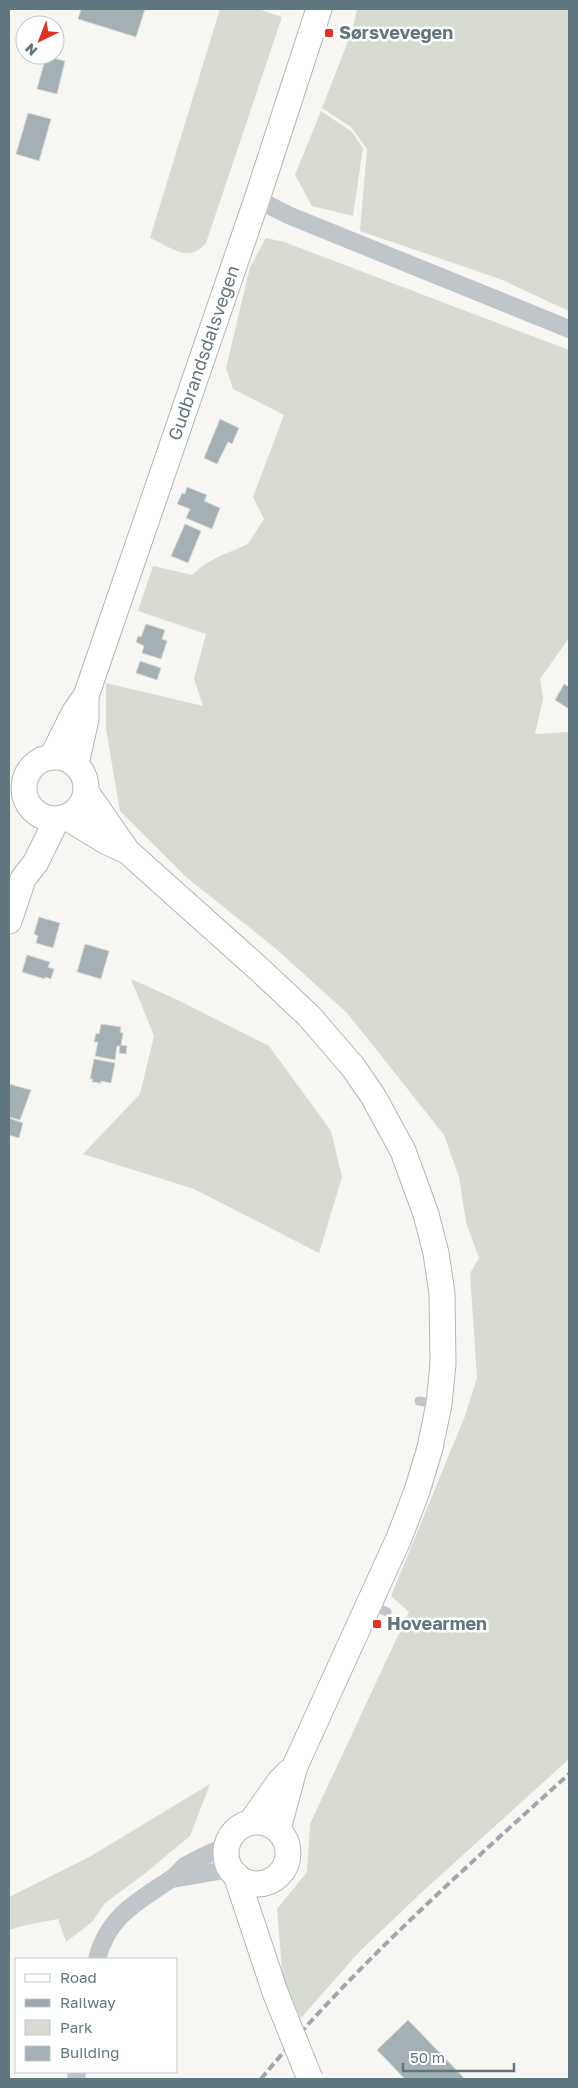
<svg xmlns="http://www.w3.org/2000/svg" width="578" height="2088" font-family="'Golos Text',sans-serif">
  <rect width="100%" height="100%" fill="#f7f6f3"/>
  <g fill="#d7dbd2">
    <path d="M220 9H258L282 17 206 243C189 264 171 247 150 238Z"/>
    <polygon points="357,9 569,9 569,311 500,279 360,231 367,149 351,127 322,108 352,31"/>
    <polygon points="321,111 352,132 363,148 353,216 312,206 295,175"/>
    <polygon points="266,238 284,242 569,350 569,638 540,679 543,699 535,734 569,732 569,1759 421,1893 358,1953 301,2018 283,1981 277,1909 307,1872 310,1824 409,1612 391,1596 465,1416 477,1378 470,1273 479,1258 466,1222 459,1177 444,1135 387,1063 347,1013 275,948 186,877 120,811 106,729 106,683 203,706 194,679 206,634 138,611 153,566 192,575 202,566 218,557 248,544 264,519 253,497 284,415 233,389 226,368 250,267"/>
    <polygon points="131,979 180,1001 269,1046 331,1131 342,1177 319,1253 194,1189 83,1154 140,1094 154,1036"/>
    <polygon points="210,1784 190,1836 143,1875 105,1903 92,1922 66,1942 58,1919 26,1925 9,1930 9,1897 91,1856"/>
  </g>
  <g fill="#a4b0b3" stroke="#d8d8d6">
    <polygon points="81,9 145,9 136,37 78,19"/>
    <polygon points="46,56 65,61 57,94 37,89"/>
    <polygon points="28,113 51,119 39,161 16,154"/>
    <polygon points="220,419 239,428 232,444 228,442 217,464 204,458"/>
    <polygon points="187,487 207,495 204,501 220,508 212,529 186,518 190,509 177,504 182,493 185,494"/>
    <polygon points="185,524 201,531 188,563 171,556"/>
    <polygon points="146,624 165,630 162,639 167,641 161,659 142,653 144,646 136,642 138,636 141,637"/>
    <polygon points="140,661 161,668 157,680 136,673"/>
    <polygon points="564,684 569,687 569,709 555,700"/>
    <polygon points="39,917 60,923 53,948 36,943 38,936 34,934"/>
    <polygon points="85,944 109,951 101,979 77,972"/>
    <polygon points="27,955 50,962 48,967 54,969 51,979 45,977 45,979 22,972"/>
    <polygon points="101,1024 121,1027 120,1032 123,1033 121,1045 127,1046 126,1054 119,1053 120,1046 117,1046 115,1060 95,1056 98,1042 94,1042 96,1033 99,1034"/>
    <polygon points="94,1059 115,1063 111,1083 101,1081 101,1083 92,1082 93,1079 90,1079"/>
    <polygon points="9,1084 31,1090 20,1120 9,1117"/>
    <polygon points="9,1118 23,1123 19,1138 9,1135"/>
    <polygon points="408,2020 465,2079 405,2079 377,2050"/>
  </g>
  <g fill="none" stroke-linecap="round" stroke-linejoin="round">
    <defs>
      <g id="secondary">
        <circle cx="55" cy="788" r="31"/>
        <polyline points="52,757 74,713 83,700"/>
        <polyline points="76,764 86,719 86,696 257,199 319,9"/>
        <polyline points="86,792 127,851 260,970 309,1016 353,1067 373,1096 403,1151 426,1214 436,1253 442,1293 443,1364 439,1404 430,1448 417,1491 399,1538 295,1766 278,1829"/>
        <polyline points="66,817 107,842 127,851"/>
        <polyline points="9,921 23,879 36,862 57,819"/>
        <polyline points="251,1822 280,1781 289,1772"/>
        <circle cx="257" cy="1853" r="31"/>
        <polyline points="236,1875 275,1992"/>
      </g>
    </defs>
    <use href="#secondary" stroke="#afb8bb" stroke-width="27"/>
    <g stroke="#bfc5c8" stroke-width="9">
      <polyline points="419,1401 438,1404"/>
      <polyline points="370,1604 387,1612"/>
    </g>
    <g stroke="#bfc5c8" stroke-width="18">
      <polyline points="257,199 288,215 569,329"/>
      <polyline points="172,1879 231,1869"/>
      <path d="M97 1959C108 1916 137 1902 171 1879 176 1876 180 1870 185 1866 198 1858 213 1852 227 1846"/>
      <polyline points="76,2079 77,2072"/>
    </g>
    <use href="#secondary" stroke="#fff" stroke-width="25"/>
    <path stroke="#9ea8ac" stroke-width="4" stroke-dasharray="8 4" stroke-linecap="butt" d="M261 2079C353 1967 462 1871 569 1774"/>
    <defs>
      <polyline id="secondary-bridge" points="275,1992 310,2079"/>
    </defs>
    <use href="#secondary-bridge" stroke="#afb8bb" stroke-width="27" stroke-linecap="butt"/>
    <use href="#secondary-bridge" stroke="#fff" stroke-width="25"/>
  </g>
  <g fill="#e53124" stroke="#fff" stroke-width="2">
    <rect x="324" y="28" width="10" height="10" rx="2.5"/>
    <rect x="372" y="1619" width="10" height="10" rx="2.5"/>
  </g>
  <g text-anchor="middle" stroke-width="5" stroke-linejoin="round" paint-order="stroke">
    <g font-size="18" font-weight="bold" fill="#61777f" stroke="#fff" text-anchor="start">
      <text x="339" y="39">Sørsvevegen</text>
      <text x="387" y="1630">Hovearmen</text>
    </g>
    <g font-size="18" fill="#61777f" stroke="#fff">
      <text transform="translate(204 353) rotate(-71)" y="6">Gudbrandsdalsvegen</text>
    </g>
  </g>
  <rect width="578" height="2088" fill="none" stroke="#61777f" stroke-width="20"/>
  <rect x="15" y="1958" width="162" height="115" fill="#ffffff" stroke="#c0c9cc"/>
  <rect x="25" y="1974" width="25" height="8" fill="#ffffff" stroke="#c0c9cc"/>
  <text x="60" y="1983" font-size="15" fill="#61777f">Road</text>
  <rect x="25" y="1999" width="25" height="8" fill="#9ea8ac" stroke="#c0c9cc"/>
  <text x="60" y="2008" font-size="15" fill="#61777f">Railway</text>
  <rect x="25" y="2020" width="25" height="15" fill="#d7dbd2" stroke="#c0c9cc"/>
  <text x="60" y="2033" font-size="15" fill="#61777f">Park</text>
  <rect x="25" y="2046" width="25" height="15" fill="#a4b0b3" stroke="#c0c9cc"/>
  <text x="60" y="2058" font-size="15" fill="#61777f">Building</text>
  <g transform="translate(40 40) rotate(223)"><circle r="24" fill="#ffffff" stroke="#c0c9cc"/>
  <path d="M0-4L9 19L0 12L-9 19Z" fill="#e53124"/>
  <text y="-8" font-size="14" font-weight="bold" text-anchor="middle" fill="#61777f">N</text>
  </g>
  <path d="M403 2063v8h111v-8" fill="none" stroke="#61777f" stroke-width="2.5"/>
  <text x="410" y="2063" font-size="15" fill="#61777f" stroke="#ffffff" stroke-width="4" paint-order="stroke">50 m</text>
</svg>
